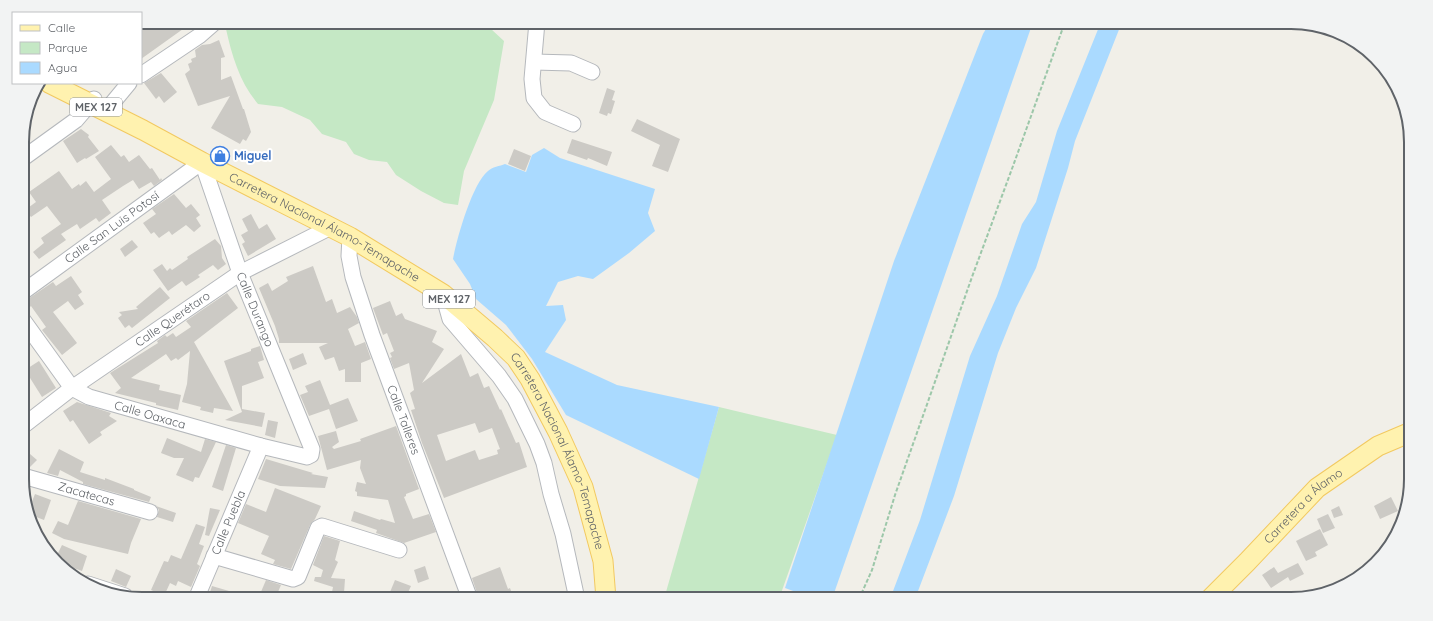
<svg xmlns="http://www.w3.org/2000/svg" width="1433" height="621" font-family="Quicksand,sans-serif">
  <rect width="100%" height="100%" fill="#f1efe8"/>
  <g fill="#c5e8c5">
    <path d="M235 22H490L491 29 504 41 494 100 464 171 458 205 444 203 421 191 396 175 387 162 369 160 354 154 346 142 322 134 310 120 282 107 258 104C240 83 232 56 226 29Z"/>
    <polygon points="719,407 837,435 779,599 664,599"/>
  </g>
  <g fill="#aadaff">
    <polygon points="990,22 1033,22 832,599 815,599 785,588 894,261 983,34"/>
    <polygon points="1101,22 1122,22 1075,141 1068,168 1036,268 1016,308 998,353 954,496 915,599 890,599 920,520 970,356 997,296 1022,224 1036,202 1057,131"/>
    <path d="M544 148 560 158 655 189 648 213 655 231 629 253 593 279 578 276 558 282 546 306 563 305 566 320 545 352 617 385 719 407 699 479 566 415 532 359 506 325 476 299 470 284 453 259C457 238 472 184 488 171 492 167 500 166 505 164L526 172 532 155Z"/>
  </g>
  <g fill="#cccac5" fill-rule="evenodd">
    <polygon points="141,22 178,22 183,29 141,59"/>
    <polygon points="219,40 225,57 221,58 221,80 231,76 243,109 244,109 251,132 246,141 243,139 240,144 211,128 230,96 198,106 185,74 190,70 188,64 192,62 191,59 196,57 195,50 202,45 210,44"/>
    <polygon points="161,73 177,92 164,103 159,96 156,99 144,83"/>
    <polygon points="607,88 615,91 612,100 615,101 611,114 608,113 607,116 599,113"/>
    <polygon points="637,119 680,139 668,172 652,166 660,145 631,131"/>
    <polygon points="81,129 89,135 88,137 99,151 86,159 85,158 77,163 63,141"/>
    <polygon points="572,139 612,152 607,166 588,158 587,160 567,153"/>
    <polygon points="111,145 121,157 124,155 129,162 139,155 150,169 152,168 160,180 161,178 162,180 154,186 151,182 139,189 133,180 123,186 102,200 111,213 99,222 96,218 80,229 77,224 61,234 66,240 39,259 33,252 44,243 41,238 61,224 47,206 31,217 25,210 36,202 29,192 59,171 72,189 79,184 80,186 86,181 94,192 111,179 95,157"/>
    <polygon points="514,149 531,156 525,171 508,164"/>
    <polygon points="174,194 186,208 191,204 200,215 196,218 201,226 194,232 186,225 172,235 169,231 159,238 154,232 151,234 143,223 156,214 152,209"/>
    <polygon points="251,214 259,229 267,224 276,239 248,256 242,244 245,242 241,235 248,231 242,219"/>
    <polygon points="215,239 221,246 222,258 226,264 218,270 213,265 198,275 200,277 186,286 182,281 168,291 153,270 162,264 167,271 170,268 172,270 188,259 187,257"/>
    <polygon points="132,240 138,247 125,257 120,249"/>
    <polygon points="313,266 326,302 332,299 337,313 350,307 357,317 359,323 348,329 355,346 365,342 371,359 361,363 361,382 345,382 345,369 339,371 334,357 325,360 319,347 328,343 279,343 279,339 275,326 259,288 268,283 272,291 288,281 286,277"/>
    <polygon points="71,276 82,292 78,295 84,304 75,310 68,301 53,312 77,343 62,355 42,330 46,327 31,306 29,308 24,301 28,299 53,282 56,286"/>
    <polygon points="160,287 170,298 132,328 129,325 125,328 118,318 122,315 119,312 138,309 136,307"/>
    <polygon points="227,293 238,308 194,342 233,411 214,408 213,413 200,410 201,407 182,402 187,384 190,351 178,360 176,358 171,361 166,354 131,378 160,385 159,390 181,395 178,410 156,405 156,403 115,393 121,388 110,373 158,343 157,341 165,335 167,337 173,333 176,337 191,327 186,321"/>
    <path d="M390 301 396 316 402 313 405 319 437 331 432 342 444 349 422 383 461 354 470 377 478 373 484 388 489 386 500 410 501 409 516 443 519 442 527 467 444 498 422 443 411 410 415 409 410 393 414 390 409 363 394 369 390 358 392 357 390 353 394 351 387 333 383 335 373 308ZM475 423 479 433 492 428 500 449 497 450 498 454 479 460 475 450 446 461 437 435Z"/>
    <polygon points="260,346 264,360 258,362 264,378 242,386 242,409 265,413 262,427 225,420 242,412 224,361 251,351 251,349"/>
    <polygon points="303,353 307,364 293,370 289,359"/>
    <polygon points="39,361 56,388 42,397 25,370"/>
    <polygon points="320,380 330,405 348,398 358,421 336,429 329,409 309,416 300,395 308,392 305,386"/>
    <polygon points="77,402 111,413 109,416 117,421 100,432 102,435 89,444 73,420 70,422 63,411"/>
    <polygon points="268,420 278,422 275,438 265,435"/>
    <polygon points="396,426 419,489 406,494 406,496 404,497 413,519 429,514 436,532 404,543 376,533 377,530 351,521 354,511 380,520 381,519 395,523 388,500 357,496 357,492 355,491 357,482 366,484 360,468 361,460 327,470 318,436 336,431 339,442 332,447 334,449 361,441 360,439"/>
    <polygon points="167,438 201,452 205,439 216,442 199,478 195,477 193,482 176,475 184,458 174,458 161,453"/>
    <polygon points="226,445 236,448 223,491 212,487"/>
    <polygon points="59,449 84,462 80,472 105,480 105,478 134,489 134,490 151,497 149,502 83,484 83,482 60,470 58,476 47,473"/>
    <polygon points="30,454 37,460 30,467 23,461"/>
    <polygon points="266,459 313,473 311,474 328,477 325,488 280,486 258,479"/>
    <polygon points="275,488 321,506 315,519 310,525 291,569 273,564 275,560 261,554 269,536 238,523 246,504 266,512"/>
    <polygon points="35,494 51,500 44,520 31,515 29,509"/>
    <polygon points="1391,497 1398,511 1380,519 1374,506"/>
    <polygon points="78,501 141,519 131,543 128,554 64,539 52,533 58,521 68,525"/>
    <polygon points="156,506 176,513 173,522 157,517 159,510"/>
    <polygon points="1339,506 1343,515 1334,518 1331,510"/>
    <polygon points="210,508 220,510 209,536 205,535"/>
    <polygon points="1328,514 1335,528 1323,533 1317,519"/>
    <polygon points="196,524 205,527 199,544 204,546 197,564 200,566 191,587 178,581 176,586 170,583 164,596 151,590 164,561 168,562 171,555 181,559"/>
    <polygon points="1320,529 1328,545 1315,552 1317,556 1306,561 1296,541"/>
    <polygon points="324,536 340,541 335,560 338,562 331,578 345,579 344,593 332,592 333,587 314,581 315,577 321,577 323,570 313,565"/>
    <polygon points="62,545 87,556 82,571 68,566 68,568 55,559"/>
    <polygon points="1298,563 1304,574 1290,581 1288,577 1271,588 1262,575 1274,567 1278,573"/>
    <polygon points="425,566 429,579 418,583 414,570"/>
    <polygon points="500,567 508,589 510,588 514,599 479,599 472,578"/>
    <polygon points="116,569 131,576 126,587 111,581"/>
    <polygon points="266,580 281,585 275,599 258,599"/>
    <polygon points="395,580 411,586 405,599 394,599 388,597"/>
    <polygon points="212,586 246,596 246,599 208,599"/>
  </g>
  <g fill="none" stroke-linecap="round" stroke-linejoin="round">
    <defs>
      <g id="minor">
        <polyline points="537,22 532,79 534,98 545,112 573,124"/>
        <polyline points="534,62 571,63 592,72"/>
        <polyline points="141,75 199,36 215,22"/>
        <polyline points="105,112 129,83"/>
        <polyline points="22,159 76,120 94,99"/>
        <path id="s1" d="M350 237 349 256 353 277 372 335 470 599"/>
        <path id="s2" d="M23 292 202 162 240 273 312 449 311 455 307 457 261 446 89 397 72 388 23 320"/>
        <polyline points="443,294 450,319 499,376 515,399 537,444 544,463 551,494 563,534 577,599"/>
        <path id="s3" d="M23 426 72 388 240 273 331 227"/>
        <path id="s4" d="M23 476 150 512"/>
        <polyline points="214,556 293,579 298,577 318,528 322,526 399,550"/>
        <polyline points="88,584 125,596"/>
        <path id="s5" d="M196 599 261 446"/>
      </g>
      <g id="major">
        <path id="s6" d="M49 83 143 130 202 162 350 237 443 294 495 338 516 358 530 379 558 432 583 487 603 561 606 599"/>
        <path id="s7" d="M1210 599 1247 562 1317 488 1378 446 1411 432"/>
      </g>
    </defs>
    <use href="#minor" stroke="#b5b8bc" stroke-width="17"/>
    <use href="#major" stroke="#f2c960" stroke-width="21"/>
    <polyline stroke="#9cc7a9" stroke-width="2" stroke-dasharray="4 2" stroke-linecap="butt" points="859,599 872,570 895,495 972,277 1013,166 1065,22"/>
    <use href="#minor" stroke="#fff" stroke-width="15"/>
    <use href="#major" stroke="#fff2af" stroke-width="19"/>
  </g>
  <defs>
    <symbol id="shop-ring" viewBox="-11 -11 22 22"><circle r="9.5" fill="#fff" stroke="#3f7fe0" stroke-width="1.5"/><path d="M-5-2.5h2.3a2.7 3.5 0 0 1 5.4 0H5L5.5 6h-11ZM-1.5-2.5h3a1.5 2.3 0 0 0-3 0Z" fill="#3f7fe0"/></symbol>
  </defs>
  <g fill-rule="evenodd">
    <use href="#shop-ring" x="209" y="145" width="22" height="22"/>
  </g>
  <g text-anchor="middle" stroke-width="4" stroke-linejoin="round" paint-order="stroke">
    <g fill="#fff" stroke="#8f9295" stroke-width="1">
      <rect x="70" y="98" width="52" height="18" rx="3"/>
      <rect x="423" y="290" width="52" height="18" rx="3"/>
    </g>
    <g font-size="11" font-weight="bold" fill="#5f6368">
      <text x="96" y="111">MEX 127</text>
      <text x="449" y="303">MEX 127</text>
    </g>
    <g font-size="12" font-weight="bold" fill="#366cbe" stroke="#fff" text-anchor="start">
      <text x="234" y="160">Miguel</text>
    </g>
    <g font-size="12" fill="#5f6368" stroke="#fff">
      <text dy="4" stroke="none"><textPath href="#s2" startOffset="110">Calle San Luis Potosí</textPath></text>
      <text dy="4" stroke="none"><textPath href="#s6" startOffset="311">Carretera Nacional Álamo-Temapache</textPath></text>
      <text dy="4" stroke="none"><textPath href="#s2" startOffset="378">Calle Durango</textPath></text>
      <text dy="4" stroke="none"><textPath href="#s3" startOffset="184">Calle Querétaro</textPath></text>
      <text transform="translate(150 415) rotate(16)" y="4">Calle Oaxaca</text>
      <text dy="4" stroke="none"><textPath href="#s1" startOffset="192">Calle Talleres</textPath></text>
      <text dy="4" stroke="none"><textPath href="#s6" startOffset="647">Carretera Nacional Álamo-Temapache</textPath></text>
      <text dy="4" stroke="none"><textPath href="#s4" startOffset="66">Zacatecas</textPath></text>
      <text dy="4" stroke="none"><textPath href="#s7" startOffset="132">Carretera a Álamo</textPath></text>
      <text dy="4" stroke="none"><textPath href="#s5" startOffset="83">Calle Puebla</textPath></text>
    </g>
  </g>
  <path d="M0 0H1433V621H0ZM142 29H1291A113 113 0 0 1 1404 142V479A113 113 0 0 1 1291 592H142A113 113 0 0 1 29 479V142A113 113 0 0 1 142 29Z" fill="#f2f3f3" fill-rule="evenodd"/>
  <path fill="none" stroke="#5f6368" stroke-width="2" d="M142 29H1291A113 113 0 0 1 1404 142V479A113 113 0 0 1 1291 592H142A113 113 0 0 1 29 479V142A113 113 0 0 1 142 29Z"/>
  <rect x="12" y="12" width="130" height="72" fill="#ffffff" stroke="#bfc1c3"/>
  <rect x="20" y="25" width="20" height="6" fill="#fff2af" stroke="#bfc1c3"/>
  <text x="48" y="32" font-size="12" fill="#5f6368">Calle</text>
  <rect x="20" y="42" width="20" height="12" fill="#c5e8c5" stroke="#bfc1c3"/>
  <text x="48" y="52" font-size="12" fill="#5f6368">Parque</text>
  <rect x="20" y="62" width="20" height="12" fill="#aadaff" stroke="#bfc1c3"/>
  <text x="48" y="72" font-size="12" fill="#5f6368">Agua</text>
</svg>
